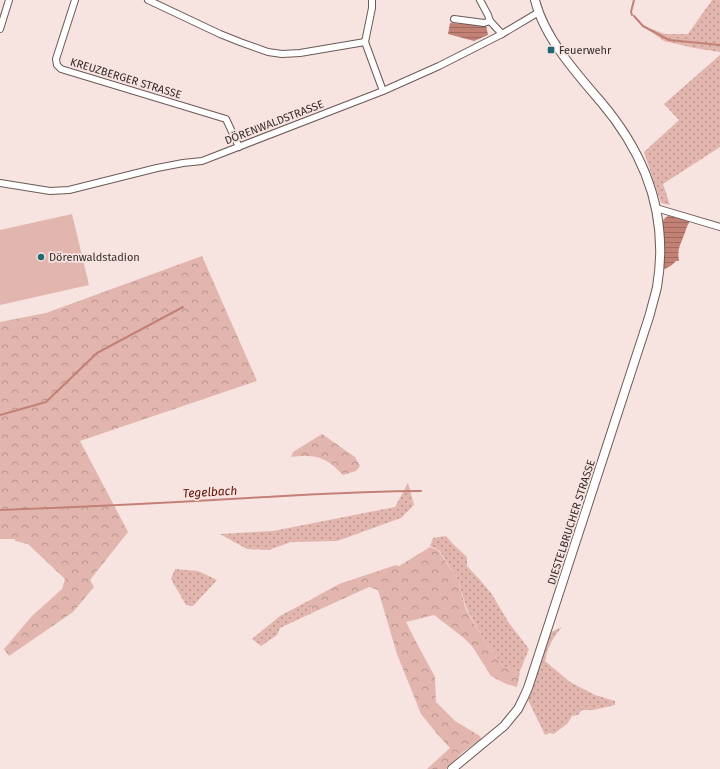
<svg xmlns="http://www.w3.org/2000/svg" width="720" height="769" font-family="'Fira Sans',sans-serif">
  <defs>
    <pattern id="grass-dots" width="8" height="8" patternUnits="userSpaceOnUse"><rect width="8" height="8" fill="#e2b6ae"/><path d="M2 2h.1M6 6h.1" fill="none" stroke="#b8948e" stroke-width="1.8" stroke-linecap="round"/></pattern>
    <pattern id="forest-crowns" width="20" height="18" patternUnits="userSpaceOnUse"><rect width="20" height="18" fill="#e2b6ae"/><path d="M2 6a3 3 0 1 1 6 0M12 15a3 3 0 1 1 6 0" fill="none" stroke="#b8948e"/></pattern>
    <pattern id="water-rules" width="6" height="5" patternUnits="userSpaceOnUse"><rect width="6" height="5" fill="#c38175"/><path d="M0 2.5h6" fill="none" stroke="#9f6a60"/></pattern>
  </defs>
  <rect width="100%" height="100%" fill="#f7e3e0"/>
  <g fill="url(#grass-dots)">
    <polygon points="712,0 720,0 720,52 694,48 664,41 643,26 665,34 688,34"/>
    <polygon points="720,55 720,147 663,184 670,205 661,203 644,152 679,120 664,104"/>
    <polygon points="408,483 414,505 401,518 337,541 291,542 269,550 247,549 220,534 273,531 395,507"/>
    <polygon points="446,536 454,545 467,557 467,566 480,580 491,593 509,623 529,649 519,673 503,666 486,643 467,610 458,580 439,550 430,546 433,538"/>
    <polygon points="175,569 198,571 217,580 193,606 186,605 171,579"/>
    <polygon points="310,600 312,613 280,628 277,635 261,646 252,639 280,616"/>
    <path d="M562 627C552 639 548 646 545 661L570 682 595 695 615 701V705L593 710H582L578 715 572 716 568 723 554 734 550 733 545 735 528 700 549 633Z"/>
  </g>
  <g fill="url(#forest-crowns)">
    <polygon points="202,256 257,381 80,441 128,532 90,580 94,587 73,612 9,656 4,649 32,616 62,589 65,579 28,544 15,541 15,539 0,539 0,322 46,313"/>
    <path d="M322 434 355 457 360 466 356 471 343 475C326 457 317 454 291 457L293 452Z"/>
    <polygon points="430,547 438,550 458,580 466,610 486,643 503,666 520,673 517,687 506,684 491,676 472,646 464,638 434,615 406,622 414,638 435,677 436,702 455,721 480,736 481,739 463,752 446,769 427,769 450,748 438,735 421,714 397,654 378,590 369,587 312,613 310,600 339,584 396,565 399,566"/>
  </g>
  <polygon fill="#e2b6ae" points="72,214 89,285 0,305 0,230"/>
  <g fill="url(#water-rules)">
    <polygon points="450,23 486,25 488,35 474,41 448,34"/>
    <path d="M668 216 677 217 689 221V223C686 227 686 231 684 235 680 246 677 249 679 261H676L672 265 665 269 664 268 662 223 664 219Z"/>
  </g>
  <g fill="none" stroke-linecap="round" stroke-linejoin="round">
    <g stroke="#c38175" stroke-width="2">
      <polyline points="632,15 631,12 634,0"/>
      <polyline points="634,16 643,26 669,40 720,45"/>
      <polyline points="0,415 46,402 97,353 183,307"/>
      <path d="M0 510C83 507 165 503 248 498 306 495 363 491 421 491"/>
    </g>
    <defs>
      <g id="minor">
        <polyline points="75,0 56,59 57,65 61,69 226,119 239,147"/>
        <polyline points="148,0 220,34 240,42 268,52 282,54 300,53 365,42 383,91"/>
        <polyline points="480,0 488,15 490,21 502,34"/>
        <polyline points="454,19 484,23 490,21"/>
        <polyline points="0,29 9,0"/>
        <polyline points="365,42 372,8 372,0"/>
        <polyline points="0,183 50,191 69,190 157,168 183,163 202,161 383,91 439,66 502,34 539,12"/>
        <polyline points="656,208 720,227"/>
      </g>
      <path id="tertiary" d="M452 769 504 726 518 709 523 699 528 688 650 314C652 305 655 296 657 287 669 217 646 155 601 102 576 73 544 37 535 0"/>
    </defs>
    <use href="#minor" stroke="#6b5a57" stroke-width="8"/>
    <use href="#tertiary" stroke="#6b5a57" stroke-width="10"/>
    <use href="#minor" stroke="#fff" stroke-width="6"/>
    <use href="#tertiary" stroke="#fff" stroke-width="8"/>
  </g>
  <g fill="#1f6874" stroke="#f7e3e0" stroke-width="1.5">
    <rect x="547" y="46" width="8" height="8" rx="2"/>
    <circle cx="41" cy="257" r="4"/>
  </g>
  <g text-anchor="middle" stroke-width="3.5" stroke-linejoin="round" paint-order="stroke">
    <g font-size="11" fill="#332c2b" stroke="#f7e3e0" text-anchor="start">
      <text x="559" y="54">Feuerwehr</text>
      <text x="49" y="261">Dörenwaldstadion</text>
    </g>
    <g font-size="11" fill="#332c2b" stroke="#f7e3e0">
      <text transform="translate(126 78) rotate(17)" y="4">KREUZBERGER STRASSE</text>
      <text transform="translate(274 122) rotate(-21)" y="4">DÖRENWALDSTRASSE</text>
      <text transform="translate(571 522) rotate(-72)" y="4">DIESTELBRUCHER STRASSE</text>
    </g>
    <g font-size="12" font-style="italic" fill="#600f07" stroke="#f7e3e0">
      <text transform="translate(210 492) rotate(-3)" y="4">Tegelbach</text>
    </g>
  </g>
</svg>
